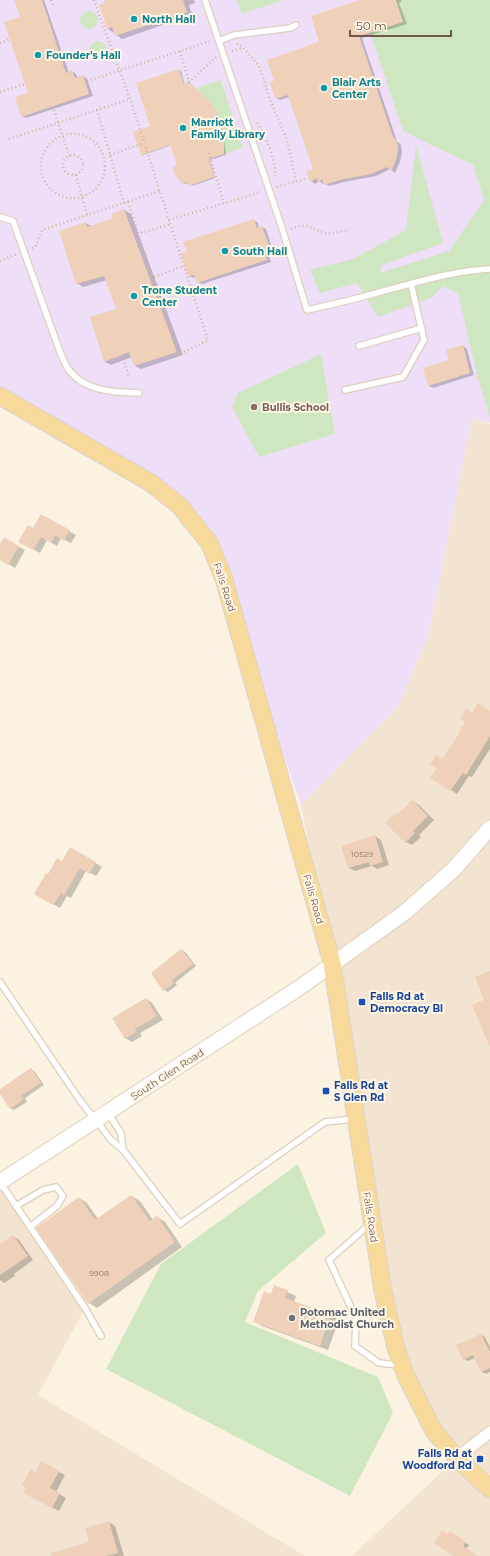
<svg xmlns="http://www.w3.org/2000/svg" width="490" height="1556" font-family="Montserrat,sans-serif">
  <rect width="100%" height="100%" fill="#fbf2e1"/>
  <g fill="#f2e4d0">
    <polygon points="472,418 490,424 490,1556 352,1556 457,1458 396,1348 332,963 301,805 397,708 428,637"/>
    <polygon points="0,1182 85,1308 38,1395 305,1556 0,1556"/>
  </g>
  <polygon fill="#efdef7" points="0,0 490,0 490,423 472,418 428,637 397,708 301,805 224,580 180,506 0,396"/>
  <g fill="#cfe7c1">
    <polygon points="237,0 284,0 242,14"/>
    <polygon points="359,0 490,0 490,418 477,375 458,294 443,286 431,298 378,317 357,283 320,293 310,270 353,259 406,230 416,145 443,243 382,265 380,273 449,251 484,200 473,165 403,131"/>
    <circle cx="89" cy="20" r="9"/>
    <circle cx="98" cy="49" r="8"/>
    <path d="M221 80 243 148 224 154C224 129 215 104 196 88Z"/>
    <polygon points="321,354 335,434 259,457 232,407 238,393"/>
    <polygon points="298,1164 326,1233 258,1291 245,1322 378,1377 393,1413 350,1496 106,1369 161,1264"/>
  </g>
  <g fill="#0003">
    <polygon points="15,0 44,0 69,73 72,71 76,74 78,78 83,76 87,79 93,96 26,118 22,116 29,93 21,17"/>
    <polygon points="105,0 194,0 195,3 189,5 192,15 122,39 107,28"/>
    <polygon points="362,0 401,0 401,2 399,3 407,24 362,38 397,141 401,145 402,152 400,162 395,173 390,169 376,176 344,182 329,186 324,183 323,184 319,181 315,184 311,181 314,170 289,97 280,100 276,98 275,81 320,43"/>
    <polygon points="179,70 181,71 185,85 191,85 211,104 218,115 223,131 226,155 210,160 215,178 192,186 189,183 185,184 183,183 172,145 143,155 141,154 152,127"/>
    <polygon points="124,210 131,214 183,355 141,369 135,366 132,357 111,365 105,362 91,318 117,310 107,280 83,287 77,283 86,223 91,226 114,219"/>
    <polygon points="254,220 258,223 259,228 262,227 266,229 273,251 268,253 271,262 202,284 198,282 196,277 193,278 189,276 188,252"/>
    <polygon points="463,346 467,349 474,375 433,388 429,386 424,369 450,360"/>
    <polygon points="41,515 76,535 71,543 61,538 57,546 47,540 40,553 20,542 33,530"/>
    <polygon points="4,539 25,550 15,568 0,559 0,546"/>
    <polygon points="490,711 490,749 472,777 469,776 457,794 432,777 472,714"/>
    <polygon points="412,801 419,805 434,820 419,835 421,837 412,845 406,842 395,814 398,815"/>
    <polygon points="375,836 381,840 389,865 377,869 372,866 355,871 349,868"/>
    <polygon points="71,848 102,867 96,876 86,871 71,898 67,896 60,908 35,894 48,875 63,862"/>
    <polygon points="182,950 186,953 196,966 175,983 177,985 168,992 164,990"/>
    <polygon points="146,999 152,1003 163,1020 140,1033 142,1036 132,1042 125,1038"/>
    <polygon points="31,1069 35,1072 44,1085 25,1098 27,1102 14,1110 10,1108 0,1093 0,1090"/>
    <polygon points="131,1196 140,1201 153,1220 157,1217 165,1222 182,1247 97,1308 89,1303 79,1198 87,1203 98,1219"/>
    <polygon points="13,1236 19,1240 33,1260 14,1274 15,1276 4,1283 0,1280 0,1245"/>
    <polygon points="274,1286 296,1296 294,1302 331,1315 339,1320 328,1350 262,1326 254,1321 271,1295"/>
    <polygon points="481,1335 485,1337 490,1347 490,1372 486,1374 482,1372 475,1358 468,1361 464,1359"/>
    <polygon points="41,1463 65,1475 56,1492 66,1498 59,1511 31,1496 36,1473"/>
    <polygon points="109,1522 115,1526 124,1556 66,1556 90,1542"/>
    <polygon points="454,1535 469,1545 466,1549 473,1556 454,1556 448,1536"/>
  </g>
  <g fill="#efd1ba">
    <polygon points="14,0 42,0 66,73 72,70 75,78 83,75 89,94 21,117 15,97 28,93 4,22 20,17"/>
    <polygon points="104,0 183,0 187,12 115,36 112,27 107,29 99,5 105,3"/>
    <polygon points="359,0 396,0 403,22 359,36 393,137 397,141 398,150 396,160 391,171 387,167 371,174 340,180 324,185 322,179 318,182 317,178 310,182 306,171 313,169 288,95 275,99 270,82 274,81 267,60 319,42 311,16"/>
    <polygon points="179,69 184,84 189,82 201,93 210,102 217,113 222,129 224,143 224,154 209,159 214,177 189,186 188,182 182,184 174,173 173,167 177,165 170,145 141,155 133,132 150,126 136,83"/>
    <polygon points="124,209 177,352 134,366 129,352 104,362 90,317 116,309 104,276 76,284 59,231 86,222 87,227 113,218 112,214"/>
    <polygon points="254,219 257,228 262,226 270,249 264,251 267,260 197,283 194,275 188,276 181,253 187,252 183,242"/>
    <polygon points="463,345 470,373 428,386 423,368 449,360 446,350"/>
    <polygon points="41,514 70,530 64,541 55,535 51,543 41,537 33,550 18,542 28,525 33,528"/>
    <polygon points="4,537 19,546 8,565 0,560 0,544"/>
    <polygon points="478,703 490,711 490,736 466,775 463,773 450,791 430,778 437,769 430,764 436,755 442,759 460,733 459,732 465,722 460,719 466,709 472,713"/>
    <polygon points="412,800 428,816 413,831 415,833 405,843 385,823 395,813 397,815"/>
    <polygon points="375,835 383,862 370,866 369,862 348,868 341,846"/>
    <polygon points="70,847 96,862 89,874 80,868 64,895 61,893 53,905 34,894 46,873 48,874 57,858 62,861"/>
    <polygon points="181,949 193,964 172,980 174,983 163,991 151,973"/>
    <polygon points="490,971 490,1047 472,1005 484,1000 475,977"/>
    <polygon points="146,998 157,1016 135,1029 136,1032 125,1039 112,1018"/>
    <polygon points="31,1068 41,1083 21,1096 24,1099 10,1109 0,1094 0,1089"/>
    <polygon points="131,1195 150,1221 157,1216 175,1242 88,1304 36,1228 79,1197 95,1220"/>
    <polygon points="13,1235 28,1256 0,1275 0,1244"/>
    <polygon points="274,1285 288,1290 285,1298 331,1314 320,1346 253,1322 264,1291 271,1294"/>
    <polygon points="481,1334 490,1352 490,1368 481,1372 473,1355 463,1360 456,1345"/>
    <polygon points="41,1461 59,1471 50,1488 60,1493 52,1508 23,1493 26,1488 22,1485 31,1469 35,1472"/>
    <polygon points="109,1521 118,1553 107,1556 51,1556 51,1553 89,1542 85,1528"/>
    <polygon points="442,1531 448,1534 450,1531 466,1542 463,1546 478,1556 453,1556 434,1543"/>
  </g>
  <g fill="none" stroke-linecap="round" stroke-linejoin="round">
    <defs>
      <g id="service">
        <path d="M205 0 282 228 307 310C334 304 361 298 387 290 422 281 454 271 490 269"/>
        <polyline points="219,41 234,35 290,28 296,25"/>
        <path d="M0 217 13 221 60 352C63 358 65 364 68 369 85 392 114 392 139 393"/>
        <polyline points="359,346 422,328"/>
        <polyline points="345,390 403,377 424,340 411,284"/>
        <polyline points="0,982 79,1099 95,1120"/>
        <polyline points="108,1113 121,1133 123,1150"/>
        <polyline points="97,1121 110,1139 124,1151 180,1224 325,1122 354,1119"/>
        <polyline points="0,1182 85,1308 101,1336"/>
        <polyline points="16,1206 43,1190 56,1187 63,1196 57,1206 30,1227"/>
        <polyline points="370,1224 329,1260 356,1318 355,1346 379,1363 399,1365"/>
      </g>
      <polyline id="minor" points="457,1458 490,1432"/>
      <polyline id="secondary" points="0,1182 299,988 404,913 454,869 490,828"/>
      <polyline id="primary" points="0,396 151,483 180,506 210,544 224,579 332,963 383,1291 396,1348 407,1378 434,1431 457,1458 490,1489"/>
    </defs>
    <use href="#service" stroke="#decebe" stroke-width="8"/>
    <use href="#minor" stroke="#decebe" stroke-width="13"/>
    <use href="#secondary" stroke="#e3d0bc" stroke-width="17"/>
    <use href="#primary" stroke="#dad4d0" stroke-width="19"/>
    <g stroke="#d3b59e" stroke-width="2.5" stroke-dasharray="1 3" stroke-linecap="butt">
      <polyline points="51,0 53,6"/>
      <polyline points="0,43 10,39"/>
      <polyline points="237,44 243,47 259,66 271,102 287,140 296,181"/>
      <polyline points="180,51 189,82 216,57"/>
      <polyline points="232,51 242,48"/>
      <polyline points="87,81 211,41"/>
      <polyline points="0,92 25,84"/>
      <polyline points="53,106 58,123 70,157"/>
      <polyline points="97,110 124,203"/>
      <path d="M257 123C266 135 276 161 275 176"/>
      <circle cx="73" cy="166" r="32"/>
      <polyline points="9,139 130,99 94,0"/>
      <polyline points="209,153 224,203"/>
      <polyline points="110,155 144,143"/>
      <circle cx="73" cy="165" r="10"/>
      <polyline points="76,175 87,215"/>
      <polyline points="277,187 308,178"/>
      <polyline points="128,202 178,355 208,340 130,99"/>
      <polyline points="169,220 261,192"/>
      <polyline points="291,229 300,226 307,226 327,234 349,230"/>
      <polyline points="141,233 171,224"/>
      <polyline points="32,248 35,247 42,230 160,191"/>
      <polyline points="0,261 17,254"/>
      <polyline points="154,277 184,266"/>
      <polyline points="122,355 129,377"/>
    </g>
    <use href="#service" stroke="#fff" stroke-width="5.5"/>
    <use href="#minor" stroke="#fff" stroke-width="11"/>
    <use href="#secondary" stroke="#fff" stroke-width="15"/>
    <use href="#primary" stroke="#f7d99c" stroke-width="17"/>
  </g>
  <g fill="#0f9aa8" stroke="#fef6e7" stroke-width="1.5">
    <circle cx="134" cy="19" r="4"/>
    <circle cx="38" cy="55" r="4"/>
    <circle cx="324" cy="88" r="4"/>
    <circle cx="183" cy="128" r="4"/>
    <circle cx="225" cy="251" r="4"/>
    <circle cx="134" cy="296" r="4"/>
  </g>
  <circle fill="#8d6e63" stroke="#fef6e7" stroke-width="1.5" cx="254" cy="407" r="4"/>
  <g fill="#1a4fb4" stroke="#fef6e7" stroke-width="1.5">
    <rect x="358" y="998" width="8" height="8" rx="2"/>
    <rect x="322" y="1087" width="8" height="8" rx="2"/>
    <rect x="476" y="1455" width="8" height="8" rx="2"/>
  </g>
  <circle fill="#6b7280" stroke="#fef6e7" stroke-width="1.5" cx="292" cy="1318" r="4"/>
  <g text-anchor="middle" stroke-width="4" stroke-linejoin="round" paint-order="stroke">
    <g font-size="8" fill="#907765">
      <text x="362" y="857">10529</text>
      <text x="99" y="1276">9908</text>
    </g>
    <g font-size="10" font-weight="bold" fill="#0d838f" stroke="#fef6e7" text-anchor="start">
      <text x="142" y="23">North Hall</text>
      <text x="46" y="59">Founder's Hall</text>
      <text x="332" y="86">Blair Arts<tspan x="332" dy="12">Center</tspan></text>
      <text x="191" y="126">Marriott<tspan x="191" dy="12">Family Library</tspan></text>
      <text x="233" y="255">South Hall</text>
      <text x="142" y="294">Trone Student<tspan x="142" dy="12">Center</tspan></text>
    </g>
    <g font-size="10" font-weight="bold" fill="#785e54" stroke="#fef6e7" text-anchor="start">
      <text x="262" y="411">Bullis School</text>
    </g>
    <g font-size="10" fill="#715949" stroke="#fef6e7">
      <text transform="translate(225 587) rotate(72)" y="4">Falls Road</text>
      <text transform="translate(314 899) rotate(74)" y="4">Falls Road</text>
      <text transform="translate(167 1074) rotate(-33)" y="4">South Glen Road</text>
      <text transform="translate(371 1217) rotate(81)" y="4">Falls Road</text>
    </g>
    <g font-size="10" font-weight="bold" fill="#164399" stroke="#fef6e7" text-anchor="start">
      <text x="370" y="1000">Falls Rd at<tspan x="370" dy="12">Democracy Bl</tspan></text>
      <text x="334" y="1089">Falls Rd at<tspan x="334" dy="12">S Glen Rd</tspan></text>
      <text x="472" y="1457" text-anchor="end">Falls Rd at<tspan x="472" dy="12">Woodford Rd</tspan></text>
    </g>
    <g font-size="10" font-weight="bold" fill="#5b616d" stroke="#fef6e7" text-anchor="start">
      <text x="300" y="1316">Potomac United<tspan x="300" dy="12">Methodist Church</tspan></text>
    </g>
  </g>
  <path d="M350 30v6h101v-6" fill="none" stroke="#715949" stroke-width="2"/>
  <text x="356" y="30" font-size="12" fill="#715949" stroke="#fef6e7" stroke-width="3" paint-order="stroke">50 m</text>
</svg>
